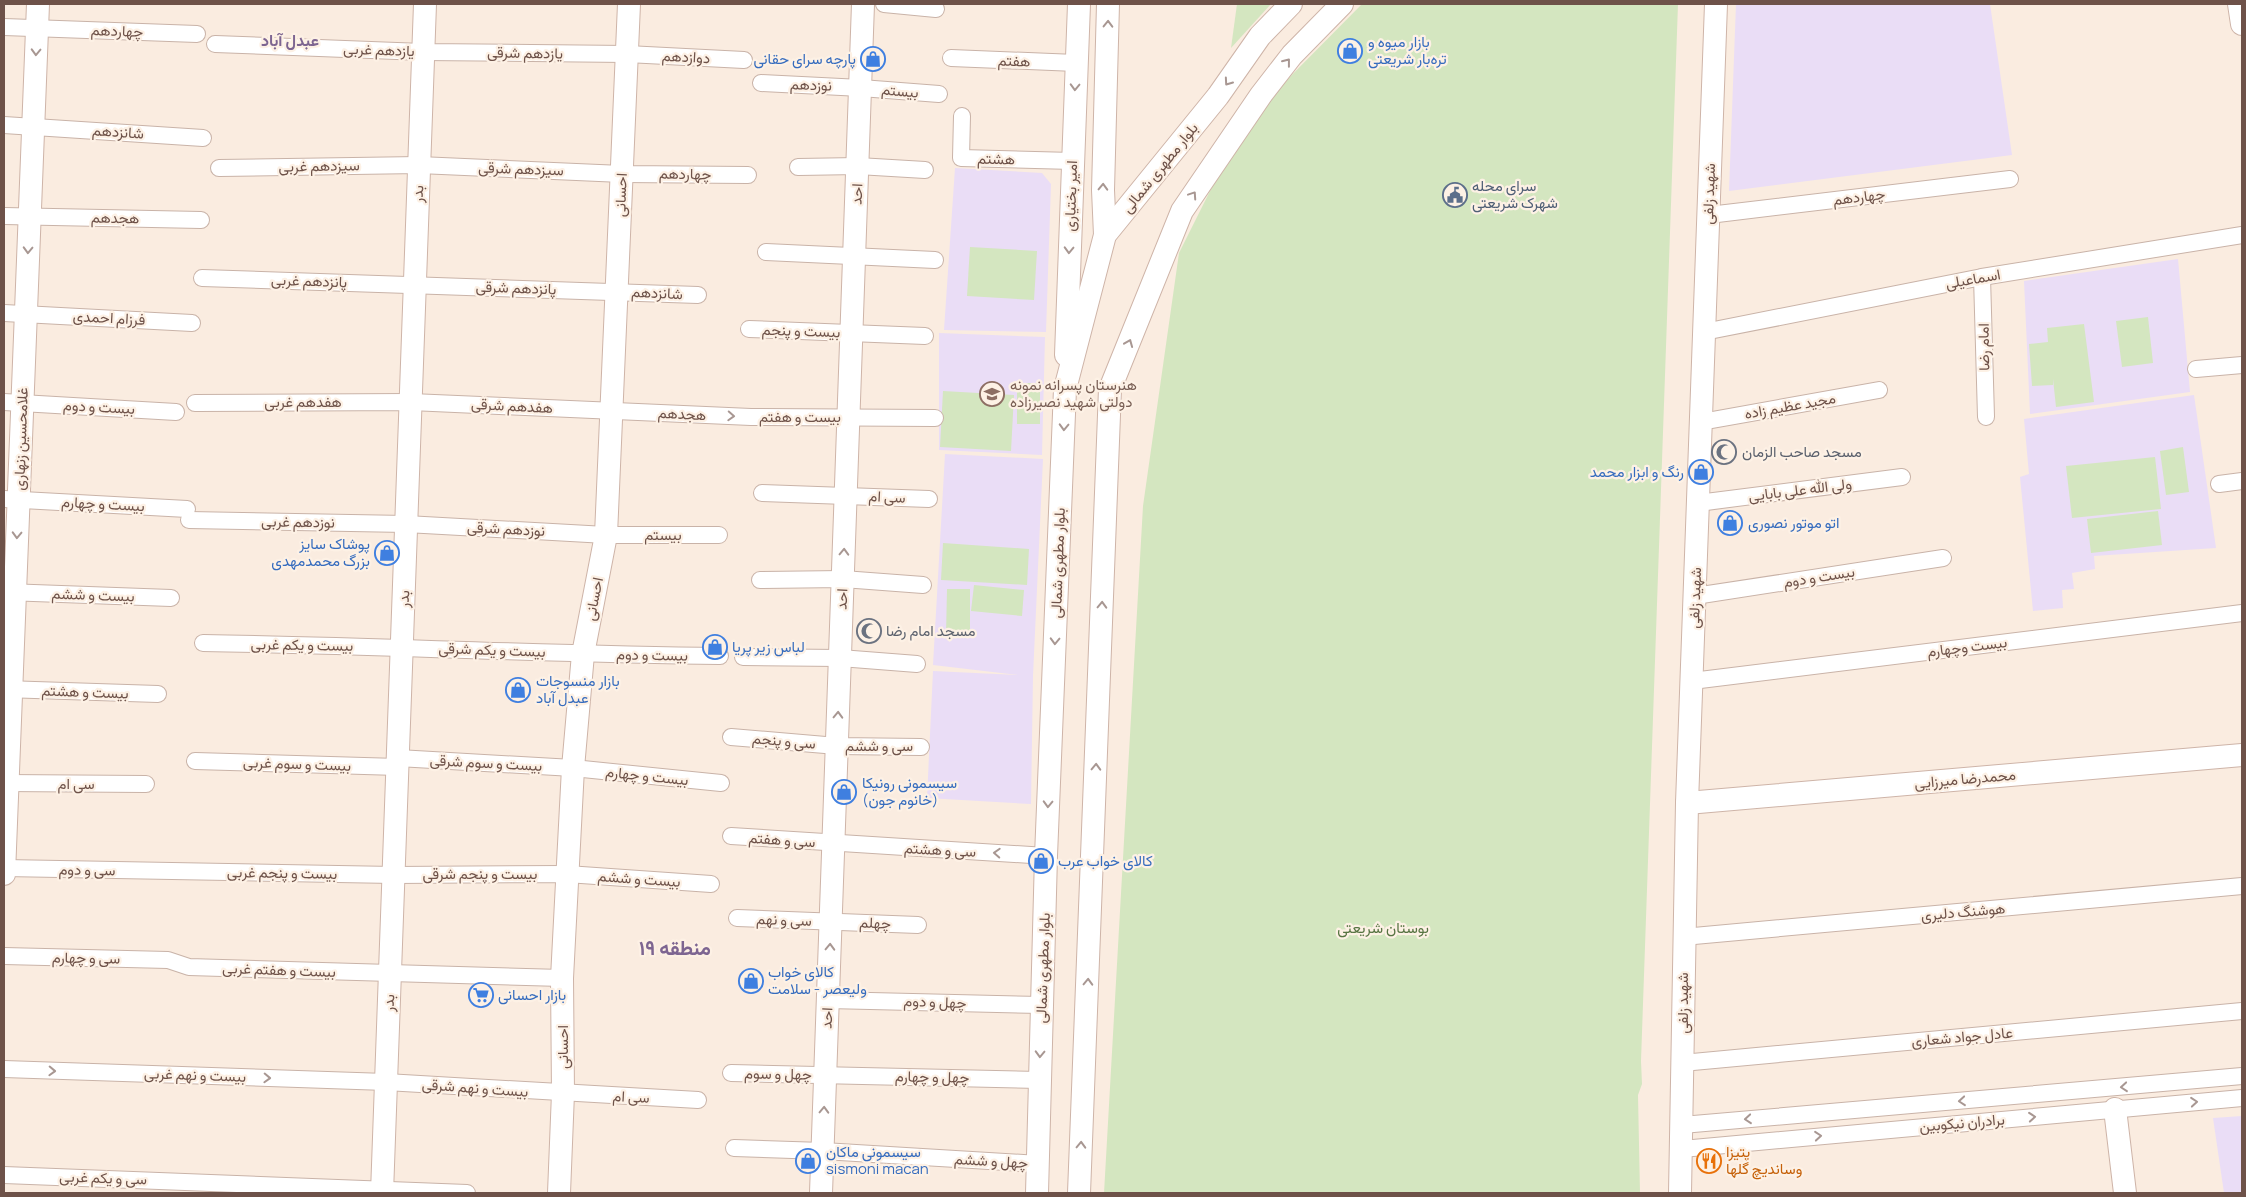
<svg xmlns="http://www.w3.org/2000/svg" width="2246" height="1197" font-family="Manrope,Vazirmatn,sans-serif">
  <rect width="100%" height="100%" fill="#faece0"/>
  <g fill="#eaddf6">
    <polygon points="1736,4 1990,4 2012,155 1729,191"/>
    <polygon points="955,168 1042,173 1051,184 1046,332 944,330"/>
    <polygon points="2178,259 2190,392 2030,414 2024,281"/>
    <polygon points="939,333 1045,337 1042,455 939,450"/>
    <polygon points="2194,395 2216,548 2094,556 2095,569 2072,573 2074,589 2062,590 2063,608 2033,611 2020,477 2029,474 2024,419"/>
    <polygon points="945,454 1043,459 1033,676 1031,804 927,798 933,671 1019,675 933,665"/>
    <polygon points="2242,1116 2242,1193 2224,1193 2213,1118"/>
  </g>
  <g fill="#d4e6c0">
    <polygon points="1237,4 1271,4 1231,48"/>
    <polygon points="1362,4 1678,4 1641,1061 1642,1084 1638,1095 1640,1193 1104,1193 1143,506 1179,253 1239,133 1266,101"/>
    <polygon points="970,247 1037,251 1034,300 967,296"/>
    <polygon points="2148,317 2153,363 2122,367 2116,321"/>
    <polygon points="2084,324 2094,402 2056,407 2053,379 2053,385 2032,386 2029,344 2048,342 2047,328"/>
    <rect x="1017" y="383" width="23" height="41"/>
    <polygon points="943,391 1014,395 1011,451 940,447"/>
    <polygon points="2183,447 2189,492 2166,495 2160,451"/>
    <polygon points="2155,457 2161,509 2072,518 2066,466"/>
    <polygon points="2158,511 2162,545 2091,553 2087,519"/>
    <polygon points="943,543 1029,549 1027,585 941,580"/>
    <polygon points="974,585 1024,590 1022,616 971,611"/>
    <polygon points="947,589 970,589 970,635 946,635"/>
  </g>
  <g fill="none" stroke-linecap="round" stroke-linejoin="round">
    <defs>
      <g id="street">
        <polyline points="884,4 936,9"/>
        <polyline points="4,27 197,34"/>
        <polyline points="215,44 423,52 627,54 744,60"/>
        <polyline points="951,58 1076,63"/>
        <polyline points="761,83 861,88 939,94"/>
        <polyline points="962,116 961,158 1073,161"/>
        <polyline points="4,125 203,138"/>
        <polyline points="798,167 858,166 925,170"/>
        <polyline points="219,168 419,165 622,174 748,175"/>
        <polyline points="1709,215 2010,179"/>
        <polyline points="4,216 201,220"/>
        <polyline points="766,252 935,260"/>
        <polyline points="1982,277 1986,417"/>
        <polyline points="202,278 698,295"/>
        <polyline points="4,313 192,323"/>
        <polyline points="749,329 925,336"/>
        <polyline points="1704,332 1982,277 2242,235"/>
        <polyline points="2196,369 2242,365"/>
        <polyline points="4,402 176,412"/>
        <polyline points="195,403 411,402 751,417 935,418"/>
        <polyline points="1701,422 1879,390"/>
        <polyline points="2219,484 2242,481"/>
        <polyline points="762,493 929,499"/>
        <polyline points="4,499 187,509"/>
        <polyline points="1698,503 1902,477"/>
        <polyline points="189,520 406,524 606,535 719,535"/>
        <polyline points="760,580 843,579 923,585"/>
        <polyline points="6,592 171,598"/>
        <polyline points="1695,596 1943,558"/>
        <path d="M203 643C375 646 548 654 720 656"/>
        <polyline points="743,657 840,658 917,664"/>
        <polyline points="1692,681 2242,613"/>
        <polyline points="4,689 158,694"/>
        <polyline points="731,737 837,746 921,747"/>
        <polyline points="398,758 573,768 721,783"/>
        <polyline points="195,761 398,767"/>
        <polyline points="4,783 146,784"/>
        <polyline points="731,836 1046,856"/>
        <polyline points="4,868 394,875 567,874 711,884"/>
        <polyline points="737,918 918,925"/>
        <polyline points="1683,937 2242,886"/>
        <polyline points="4,956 168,960 189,967 562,978"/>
        <polyline points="828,1000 1041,1005"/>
        <polyline points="1682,1063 2242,1011"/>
        <polyline points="4,1069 386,1082 698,1100"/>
        <polyline points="731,1073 1039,1080"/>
        <polyline points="1682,1125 2242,1076"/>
        <polyline points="734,1148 823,1151 1039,1164"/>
        <polyline points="1682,1149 2242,1098"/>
        <polyline points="4,1175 467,1193"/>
      </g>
      <g id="secondary">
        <polyline points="2239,4 2242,24"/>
        <polyline points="1105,235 1103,190 1108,4"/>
        <polyline points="1066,355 1079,4"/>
        <polyline points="1687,803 2242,755"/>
        <polyline points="4,874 38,4"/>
        <polyline points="2115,1109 2125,1193"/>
        <polyline points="382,1193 425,4"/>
        <polyline points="559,1193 563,1093 562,978 573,768 583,654 606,535 629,4"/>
        <polyline points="821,1193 863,4"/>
        <polyline points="1037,1193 1046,856 1065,389 1105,235 1218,96 1260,36 1291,4"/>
        <polyline points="1079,1193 1110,389 1182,211 1261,95 1292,55 1342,4"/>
        <polyline points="1680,1193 1687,803 1716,4"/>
      </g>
    </defs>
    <use href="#street" stroke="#c9b3a8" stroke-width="18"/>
    <use href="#secondary" stroke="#ceb4a8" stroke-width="24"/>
    <use href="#street" stroke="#fff" stroke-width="16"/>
    <use href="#secondary" stroke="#fff" stroke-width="22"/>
  </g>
  <defs><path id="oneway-chevron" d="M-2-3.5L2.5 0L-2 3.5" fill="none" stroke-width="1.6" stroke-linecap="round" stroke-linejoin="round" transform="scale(1.25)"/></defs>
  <g stroke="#a89792">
    <use href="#oneway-chevron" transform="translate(1108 24) rotate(-89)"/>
    <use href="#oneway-chevron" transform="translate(36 52) rotate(92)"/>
    <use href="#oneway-chevron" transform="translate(1287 62) rotate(-52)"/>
    <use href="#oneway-chevron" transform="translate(1228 82) rotate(125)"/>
    <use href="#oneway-chevron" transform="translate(1075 87) rotate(92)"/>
    <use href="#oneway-chevron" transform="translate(1103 187) rotate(-88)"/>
    <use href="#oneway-chevron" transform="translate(1193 195) rotate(-56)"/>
    <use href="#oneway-chevron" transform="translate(28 250) rotate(92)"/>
    <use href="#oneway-chevron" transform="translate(1069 250) rotate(92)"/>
    <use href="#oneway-chevron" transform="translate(1129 343) rotate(-68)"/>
    <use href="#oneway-chevron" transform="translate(731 416) rotate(3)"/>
    <use href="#oneway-chevron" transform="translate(1064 427) rotate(92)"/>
    <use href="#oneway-chevron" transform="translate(17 535) rotate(92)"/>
    <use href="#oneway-chevron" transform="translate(844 552) rotate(-88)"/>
    <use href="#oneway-chevron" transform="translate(1102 605) rotate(-88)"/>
    <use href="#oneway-chevron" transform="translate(1055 641) rotate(92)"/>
    <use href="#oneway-chevron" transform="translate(838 715) rotate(-88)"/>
    <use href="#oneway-chevron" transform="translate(1096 767) rotate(-88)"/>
    <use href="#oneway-chevron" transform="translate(1048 804) rotate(92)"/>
    <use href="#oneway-chevron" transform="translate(997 853) rotate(-177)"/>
    <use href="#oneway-chevron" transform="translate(830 947) rotate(-88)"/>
    <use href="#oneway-chevron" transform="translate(1088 982) rotate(-88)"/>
    <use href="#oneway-chevron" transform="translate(1040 1054) rotate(92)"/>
    <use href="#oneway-chevron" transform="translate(52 1071) rotate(2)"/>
    <use href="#oneway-chevron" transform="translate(267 1078) rotate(2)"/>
    <use href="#oneway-chevron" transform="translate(2124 1087) rotate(175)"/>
    <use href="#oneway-chevron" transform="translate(1962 1101) rotate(175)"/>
    <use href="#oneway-chevron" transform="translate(2194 1102) rotate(-5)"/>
    <use href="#oneway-chevron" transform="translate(824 1110) rotate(-88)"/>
    <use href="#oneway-chevron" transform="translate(2032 1117) rotate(-5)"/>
    <use href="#oneway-chevron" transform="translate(1748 1119) rotate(175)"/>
    <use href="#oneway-chevron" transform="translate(1818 1136) rotate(-5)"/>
    <use href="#oneway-chevron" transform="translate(1081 1145) rotate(-88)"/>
  </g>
  <defs>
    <symbol id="shop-ring" viewBox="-11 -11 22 22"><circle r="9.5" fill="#fdf1e5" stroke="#3f7fe0" stroke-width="1.5"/><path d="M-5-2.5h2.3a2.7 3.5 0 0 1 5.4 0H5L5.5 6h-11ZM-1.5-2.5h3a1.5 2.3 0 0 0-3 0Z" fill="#3f7fe0"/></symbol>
    <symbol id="civic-ring" viewBox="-11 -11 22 22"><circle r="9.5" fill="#fdf1e5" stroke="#5c6f8a" stroke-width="1.5"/><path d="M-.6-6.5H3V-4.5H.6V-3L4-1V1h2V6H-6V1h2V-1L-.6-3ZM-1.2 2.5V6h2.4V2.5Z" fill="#5c6f8a"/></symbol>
    <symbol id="school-ring" viewBox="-11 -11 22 22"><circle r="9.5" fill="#fdf1e5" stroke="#8d6e63" stroke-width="1.5"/><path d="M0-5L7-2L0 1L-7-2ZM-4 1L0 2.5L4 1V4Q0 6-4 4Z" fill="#8d6e63"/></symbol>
    <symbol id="mosque-ring" viewBox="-11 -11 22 22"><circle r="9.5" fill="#fdf1e5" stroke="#6b7280" stroke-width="1.5"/><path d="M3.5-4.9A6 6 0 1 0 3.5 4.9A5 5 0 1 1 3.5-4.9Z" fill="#6b7280"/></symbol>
    <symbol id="supermarket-ring" viewBox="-11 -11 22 22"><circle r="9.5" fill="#fdf1e5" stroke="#3f7fe0" stroke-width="1.5"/><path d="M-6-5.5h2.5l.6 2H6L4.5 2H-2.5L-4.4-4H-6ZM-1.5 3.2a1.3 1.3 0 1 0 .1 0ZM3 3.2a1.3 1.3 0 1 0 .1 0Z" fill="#3f7fe0"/></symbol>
    <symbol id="restaurant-ring" viewBox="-11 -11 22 22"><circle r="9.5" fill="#fdf1e5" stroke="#e8710a" stroke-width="1.5"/><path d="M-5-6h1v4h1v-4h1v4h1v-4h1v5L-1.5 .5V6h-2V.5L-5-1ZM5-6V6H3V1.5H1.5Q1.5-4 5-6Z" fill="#e8710a"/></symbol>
  </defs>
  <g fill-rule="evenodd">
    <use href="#shop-ring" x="1336" y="37" width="28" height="28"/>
    <use href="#shop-ring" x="859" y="45" width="28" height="28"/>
    <use href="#civic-ring" x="1441" y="181" width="28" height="28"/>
    <use href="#school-ring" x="978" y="380" width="28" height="28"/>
    <use href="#mosque-ring" x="1710" y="438" width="28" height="28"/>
    <use href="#shop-ring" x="1687" y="458" width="28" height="28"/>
    <use href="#shop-ring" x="1716" y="509" width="28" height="28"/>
    <use href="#shop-ring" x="373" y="539" width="28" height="28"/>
    <use href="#mosque-ring" x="855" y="617" width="28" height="28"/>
    <use href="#shop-ring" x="701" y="633" width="28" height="28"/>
    <use href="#shop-ring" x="504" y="676" width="28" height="28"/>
    <use href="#shop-ring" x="830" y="778" width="28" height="28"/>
    <use href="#shop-ring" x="1027" y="847" width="28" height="28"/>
    <use href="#shop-ring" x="737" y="967" width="28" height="28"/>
    <use href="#supermarket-ring" x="467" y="981" width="28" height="28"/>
    <use href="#shop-ring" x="794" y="1147" width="28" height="28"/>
    <use href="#restaurant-ring" x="1695" y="1147" width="28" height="28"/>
  </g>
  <g text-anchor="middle" stroke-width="4.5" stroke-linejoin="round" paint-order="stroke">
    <g font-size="15" fill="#6e5249" stroke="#fdf1e5">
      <text transform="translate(117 31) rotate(2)" y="5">چهاردهم</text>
      <text transform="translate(379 50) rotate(2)" y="5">یازدهم غربی</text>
      <text transform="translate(525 53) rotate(1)" y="5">یازدهم شرقی</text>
      <text transform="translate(686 57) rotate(3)" y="5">دوازدهم</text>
      <text transform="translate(1014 61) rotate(2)" y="5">هفتم</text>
      <text transform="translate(811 85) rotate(2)" y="5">نوزدهم</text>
      <text transform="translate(900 91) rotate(5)" y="5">بیستم</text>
      <text transform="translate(118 132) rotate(4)" y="5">شانزدهم</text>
      <text transform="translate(996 159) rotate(1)" y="5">هشتم</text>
      <text transform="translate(319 166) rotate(-1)" y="5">سیزدهم غربی</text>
      <text transform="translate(1160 168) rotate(-51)" y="5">بلوار مطهری شمالی</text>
      <text transform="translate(521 169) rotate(2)" y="5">سیزدهم شرقی</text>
      <text transform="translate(685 174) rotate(1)" y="5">چهاردهم</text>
      <text transform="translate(418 194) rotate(-88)" y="5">بدر</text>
      <text transform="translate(857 194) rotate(-88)" y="5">احد</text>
      <text transform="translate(1709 194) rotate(-88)" y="5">شهید زلفی</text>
      <text transform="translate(621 195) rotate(-88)" y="5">احسانی</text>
      <text transform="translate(1071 196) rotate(-88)" y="5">امیر بختیاری</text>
      <text transform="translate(1859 197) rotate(-7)" y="5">چهاردهم</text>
      <text transform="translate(115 218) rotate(1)" y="5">هجدهم</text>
      <text transform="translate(1973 279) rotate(-10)" y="5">اسماعیلی</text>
      <text transform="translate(309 281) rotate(2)" y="5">پانزدهم غربی</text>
      <text transform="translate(516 288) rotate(2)" y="5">پانزدهم شرقی</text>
      <text transform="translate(657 293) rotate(3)" y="5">شانزدهم</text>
      <text transform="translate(109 318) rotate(3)" y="5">فرزام احمدی</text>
      <text transform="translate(801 331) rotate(2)" y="5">بیست و پنجم</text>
      <text transform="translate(1984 347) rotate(-91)" y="5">امام رضا</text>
      <text x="303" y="407">هفدهم غربی</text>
      <text transform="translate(512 406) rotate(3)" y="5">هفدهم شرقی</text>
      <text transform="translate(1790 406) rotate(-10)" y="5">مجید عظیم زاده</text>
      <text transform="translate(99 407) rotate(3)" y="5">بیست و دوم</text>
      <text transform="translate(682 414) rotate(3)" y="5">هجدهم</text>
      <text x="800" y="422">بیست و هفتم</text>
      <text transform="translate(21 439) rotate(-88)" y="5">غلامحسین زنهاری</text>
      <text transform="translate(1800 490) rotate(-7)" y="5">ولی الله علی‌ بابایی</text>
      <text transform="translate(887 497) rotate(3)" y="5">سی ام</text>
      <text transform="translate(103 504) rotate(3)" y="5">بیست و چهارم</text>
      <text transform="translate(298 522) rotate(1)" y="5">نوزدهم غربی</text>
      <text transform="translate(506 529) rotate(3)" y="5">نوزدهم شرقی</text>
      <text x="663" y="540">بیستم</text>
      <text transform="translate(1058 563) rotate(-88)" y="5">بلوار مطهری شمالی</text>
      <text transform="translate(1819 577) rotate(-9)" y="5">بیست و دوم</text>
      <text transform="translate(93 595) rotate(2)" y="5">بیست و ششم</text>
      <text transform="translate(1695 598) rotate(-88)" y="5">شهید زلفی</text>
      <text transform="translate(404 599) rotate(-88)" y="5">بدر</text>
      <text transform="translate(594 599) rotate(-79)" y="5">احسانی</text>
      <text transform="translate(842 599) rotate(-88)" y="5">احد</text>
      <text transform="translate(302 645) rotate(1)" y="5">بیست و یکم غربی</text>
      <text transform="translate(1967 647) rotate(-7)" y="5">بیست وچهارم</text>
      <text transform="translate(492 650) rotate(2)" y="5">بیست و یکم شرقی</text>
      <text transform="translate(652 655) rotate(1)" y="5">بیست و دوم</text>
      <text transform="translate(85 692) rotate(2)" y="5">بیست و هشتم</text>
      <text transform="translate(784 741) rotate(5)" y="5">سی و پنجم</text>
      <text x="879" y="751">سی و ششم</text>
      <text transform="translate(486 763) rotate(3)" y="5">بیست و سوم شرقی</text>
      <text transform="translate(297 764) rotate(2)" y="5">بیست و سوم غربی</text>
      <text transform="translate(647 776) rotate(6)" y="5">بیست و چهارم</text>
      <text transform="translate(1965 779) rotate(-5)" y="5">محمدرضا میرزایی</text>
      <text x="76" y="789">سی ام</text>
      <text transform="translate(782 840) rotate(4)" y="5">سی و هفتم</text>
      <text transform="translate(940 850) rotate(3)" y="5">سی و هشتم</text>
      <text transform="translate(87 870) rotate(1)" y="5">سی و دوم</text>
      <text transform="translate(282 873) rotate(1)" y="5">بیست و پنجم غربی</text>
      <text x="480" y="879">بیست و پنجم شرقی</text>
      <text transform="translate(639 879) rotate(4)" y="5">بیست و ششم</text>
      <text transform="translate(1963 912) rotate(-5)" y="5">هوشنگ دلیری</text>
      <text transform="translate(784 920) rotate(2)" y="5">سی و نهم</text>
      <text transform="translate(875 923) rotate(2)" y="5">چهلم</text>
      <text transform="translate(86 958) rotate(1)" y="5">سی و چهارم</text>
      <text transform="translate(1043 968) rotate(-88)" y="5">بلوار مطهری شمالی</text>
      <text transform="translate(279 970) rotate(2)" y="5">بیست و هفتم غربی</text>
      <text transform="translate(935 1002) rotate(2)" y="5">چهل و دوم</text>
      <text transform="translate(389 1003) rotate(-88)" y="5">بدر</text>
      <text transform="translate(1683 1003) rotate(-90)" y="5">شهید زلفی</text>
      <text transform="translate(827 1018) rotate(-88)" y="5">احد</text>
      <text transform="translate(1962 1037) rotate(-5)" y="5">عادل جواد شعاری</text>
      <text transform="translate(563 1047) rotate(-90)" y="5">احسانی</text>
      <text transform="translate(778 1074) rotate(1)" y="5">چهل و سوم</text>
      <text transform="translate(195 1075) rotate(2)" y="5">بیست و نهم غربی</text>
      <text transform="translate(932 1077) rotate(1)" y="5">چهل و چهارم</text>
      <text transform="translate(475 1088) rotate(4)" y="5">بیست و نهم شرقی</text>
      <text transform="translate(631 1097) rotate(3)" y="5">سی ام</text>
      <text transform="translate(1962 1123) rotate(-5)" y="5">برادران نیکوبین</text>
      <text transform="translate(991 1161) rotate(3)" y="5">چهل و ششم</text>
      <text transform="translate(103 1178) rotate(2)" y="5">سی و یکم غربی</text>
    </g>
    <g font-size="15" fill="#366cbe" stroke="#fdf1e5" text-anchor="start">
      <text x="1368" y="47">بازار میوه و<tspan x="1368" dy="17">تره‌بار شریعتی</tspan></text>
      <text x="856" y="64" text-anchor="end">پارچه سرای حقانی</text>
      <text x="1684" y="477" text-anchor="end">رنگ و ابزار محمد</text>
      <text x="1748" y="528">اتو موتور نصوری</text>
      <text x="370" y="549" text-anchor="end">پوشاک سایز<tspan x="370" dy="17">بزرگ محمدمهدی</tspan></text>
      <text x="732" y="652">لباس زیر پریا</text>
      <text x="536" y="686">بازار منسوجات<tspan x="536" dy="17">عبدل آباد</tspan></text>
      <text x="862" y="788">سیسمونی رونیکا<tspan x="862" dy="17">(خانوم جون)</tspan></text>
      <text x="1058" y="866">کالای خواب عرب</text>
      <text x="768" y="977">کالای خواب<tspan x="768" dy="17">ولیعصر - سلامت</tspan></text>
      <text x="498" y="1000">بازار احسانی</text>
      <text x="826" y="1157">سیسمونی ماکان<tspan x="826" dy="17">sismoni macan</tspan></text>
    </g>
    <g font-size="15" fill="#4e5e75" stroke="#fdf1e5" text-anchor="start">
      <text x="1472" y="191">سرای محله<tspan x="1472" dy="17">شهرک شریعتی</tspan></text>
    </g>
    <g font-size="15" fill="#785e54" stroke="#fdf1e5" text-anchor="start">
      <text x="1010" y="390">هنرستان پسرانه نمونه<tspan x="1010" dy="17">دولتی شهید نصیرزاده</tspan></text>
    </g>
    <g font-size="15" fill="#5b616d" stroke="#fdf1e5" text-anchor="start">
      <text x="1742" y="457">مسجد صاحب الزمان</text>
      <text x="886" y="636">مسجد امام رضا</text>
    </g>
    <g font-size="15" fill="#577442" stroke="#fdf1e5">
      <text x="1383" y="933">بوستان شریعتی</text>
    </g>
    <g font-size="15" fill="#c56008" stroke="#fdf1e5" text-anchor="start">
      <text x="1726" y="1157">پتیزا<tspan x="1726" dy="17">وساندیچ گلها</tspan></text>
    </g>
    <g font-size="16" font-weight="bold" fill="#7d6591" stroke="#fdf1e5">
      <text x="290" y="46">عبدل آباد</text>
    </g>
    <g font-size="20" font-weight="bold" fill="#7d6591" stroke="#fdf1e5">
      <text x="675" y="955">منطقه ۱۹</text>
    </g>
  </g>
  <rect width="2246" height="1197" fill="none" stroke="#6e5249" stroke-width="10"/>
</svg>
